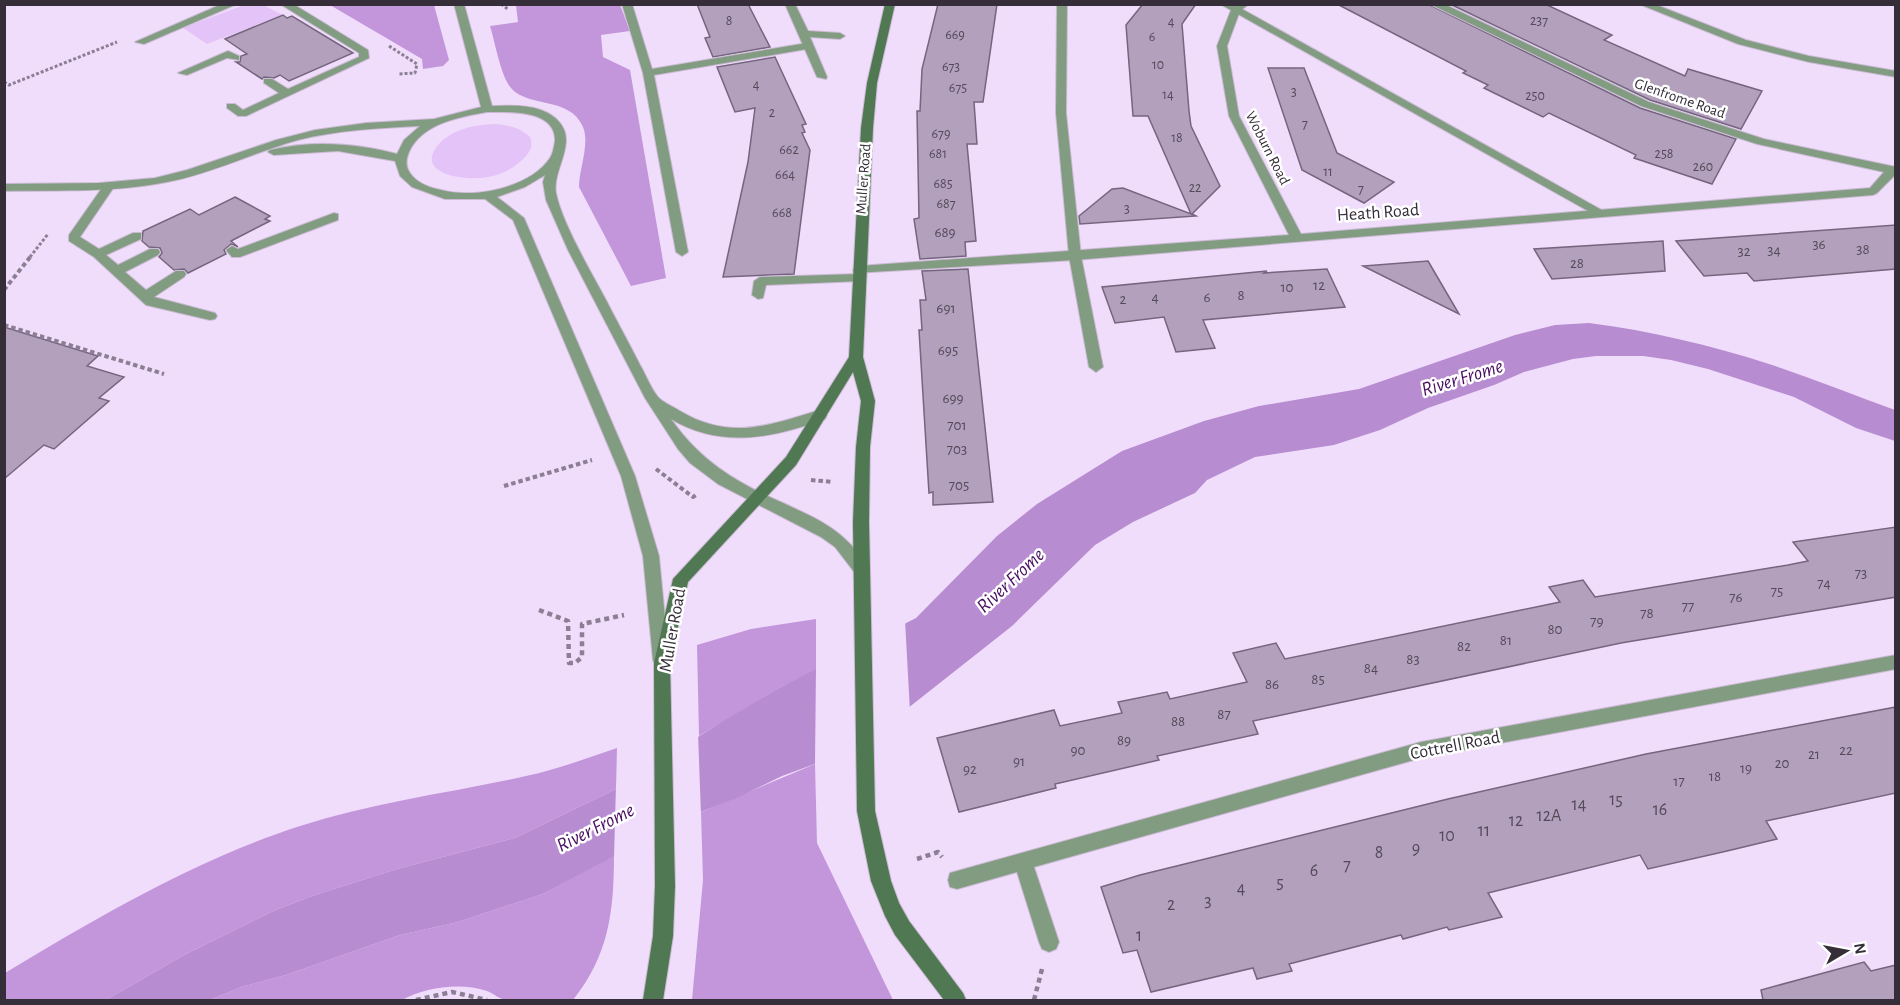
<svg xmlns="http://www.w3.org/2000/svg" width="1900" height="1005" font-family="'Alegreya Sans',sans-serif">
  <rect width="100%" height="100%" fill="#f0ddfb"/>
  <g fill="#e4c3f8">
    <polygon points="244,5 263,5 283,15 207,44 183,28"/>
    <path d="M494 124C508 125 519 127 530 137 534 147 529 154 521 161 512 169 501 175 488 177 470 181 413 176 438 145 452 129 474 125 494 124Z"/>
  </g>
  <g fill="#c396dc">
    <polygon points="330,5 434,5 449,60 443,66 423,69 422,59"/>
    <path d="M516 5H620L630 31 601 35 603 57 630 70 666 278 631 286 579 187C579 169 590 144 583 127 570 96 528 108 511 88 501 77 495 42 490 26L518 22Z"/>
    <polygon points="816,619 816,670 779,688 699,736 697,645 751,629"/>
    <path d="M617 748 616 789 515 838 397 869 312 896 271 912 184 955 106 1000H5V973C98 917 195 860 300 826 374 802 450 793 526 776 556 770 587 758 617 748Z"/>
    <polygon points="815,764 817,843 893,1000 692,1000 703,880 701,812"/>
    <path d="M614 855C614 911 609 955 573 1000 552 1000 530 1002 508 1000 500 1000 495 994 487 991 460 982 426 987 402 1000H210L241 987 286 975 400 935 458 922 543 894Z"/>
  </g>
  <path fill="#b88cd0" d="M1589 323C1651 331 1710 345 1769 364 1812 378 1853 395 1895 410V441L1856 428 1794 397 1708 369 1671 360 1643 356H1596L1573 359 1524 372 1494 385 1428 408 1380 430 1334 445 1255 457 1207 480 1195 493 1133 522 1095 545 1012 626 884 727 831 758 782 776 739 797 685 818 543 894 458 922 400 935 286 975 241 987 210 1000H106L184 955 271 912 312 896 397 869 515 838 616 789 728 718 779 688 916 618 997 536 1037 504 1122 451 1204 421 1259 406 1359 389 1515 335 1555 325Z"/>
  <g fill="#f0ddfb">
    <polygon points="905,620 910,712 886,730 833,761 815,767 816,667"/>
    <polygon points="698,733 701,815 686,821 614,858 616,785"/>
  </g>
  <g fill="#b2a0bc" stroke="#75657f" stroke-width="1.5">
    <polygon points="697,4 748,4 770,47 713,57 705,38 710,37"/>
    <polygon points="938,4 997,4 983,102 974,102 977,144 967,144 976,241 965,242 966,256 920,259 914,219 919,218 917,111 920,111 922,69"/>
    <polygon points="1143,4 1196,4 1182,24 1189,111 1191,126 1220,186 1192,214 1196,216 1080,224 1079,216 1112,189 1123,188 1191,214 1148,116 1133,116 1126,25"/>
    <polygon points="1337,4 1428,4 1640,108 1736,139 1712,184 1634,158 1636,155 1549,113 1543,117 1484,88 1488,85 1463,73 1466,71"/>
    <polygon points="1450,4 1545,4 1612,35 1604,40 1685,76 1688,69 1762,91 1741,129 1650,100"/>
    <polygon points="283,15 287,18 292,16 353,53 289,81 280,75 274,78 264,77 262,79 236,62 240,62 241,56 247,54 225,39"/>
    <polygon points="775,57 806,124 802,125 805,132 802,133 810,150 794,274 723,277 748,162 755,108 735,112 717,67"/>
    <polygon points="1268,68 1304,68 1337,153 1394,182 1364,203 1302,170"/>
    <polygon points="235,197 270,216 265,219 270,221 231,241 238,247 231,244 224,250 226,254 188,273 184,269 174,270 159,257 162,253 160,248 149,247 142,241 143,231 190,209 199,215"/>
    <polygon points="1896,225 1896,269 1754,281 1747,273 1704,276 1676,241"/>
    <polygon points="1663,241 1665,271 1552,279 1534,249"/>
    <polygon points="1428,261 1459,314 1363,266"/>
    <polygon points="968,269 993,502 933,505 933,492 929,493 919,330 922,330 920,300 926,300 922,271"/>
    <polygon points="1327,269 1345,307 1203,320 1215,348 1176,352 1164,317 1115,323 1102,287 1267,271 1264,273"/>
    <polygon points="4,327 98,356 87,366 124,377 99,398 109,401 54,449 44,445 4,479"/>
    <polygon points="1896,527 1896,597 1621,643 1253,721 1258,734 1157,756 1159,760 1055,784 1056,788 959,812 937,738 1054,710 1060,726 1122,713 1118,702 1167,692 1170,699 1247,682 1233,653 1276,643 1285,659 1560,602 1549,587 1583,580 1595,597 1788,565 1808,561 1793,542"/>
    <polygon points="1896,707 1896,793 1766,821 1777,839 1727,851 1648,869 1640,855 1488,893 1502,917 1449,930 1447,927 1403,939 1401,935 1289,964 1292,971 1257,979 1253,968 1151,992 1137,950 1123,953 1101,887 1140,875 1448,799 1646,754"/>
    <polygon points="1864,962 1871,971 1896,965 1896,1000 1763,1000 1761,990"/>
  </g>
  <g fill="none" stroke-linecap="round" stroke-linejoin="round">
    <defs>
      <g id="lane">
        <polygon points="222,4 237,4 144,44 135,42"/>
        <polygon points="280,4 293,4 368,50 369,58 246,116 238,116 227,108 227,104 235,104 243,110 279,93 264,83 264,79 272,79 288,89 359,57 359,53"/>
        <polygon points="622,4 632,4 652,69 807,43 812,46 807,49 654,75 688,252 682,256 676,252 643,73"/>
        <polygon points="1057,4 1067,4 1066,113 1081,256 1103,367 1096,372 1089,367 1069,256 1056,113"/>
        <polygon points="1220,4 1233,4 1607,213 1605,216 1597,216"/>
        <polygon points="1639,4 1654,4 1746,40 1809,56 1896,71 1896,77 1809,62 1738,44"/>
        <polygon points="228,51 239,56 239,60 227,58 187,75 178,73"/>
        <polygon points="108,184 114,187 80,237 99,249 133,233 141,233 141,239 106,255 118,265 150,249 158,249 160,252 158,255 125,272 146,290 176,271 184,271 186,274 184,277 154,297 215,313 217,316 215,319 210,320 146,305 94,257 69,241 69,235 104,185"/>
        <polygon points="334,213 338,214 338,220 240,257 232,257 226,250 232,246 238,249"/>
        <polygon points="858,274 862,275 864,278 862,281 766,285 763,298 758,299 752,295 754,281 760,277"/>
      </g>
      <g id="street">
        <path d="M454 4H464L492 106C514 105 545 104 560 123 577 144 552 170 556 193 562 223 591 272 606 300 617 322 629 343 640 365 646 375 650 387 658 397 662 402 674 407 680 411 730 441 770 425 820 410L827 415 825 419C773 438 721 449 671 419 700 461 737 483 783 503 804 513 829 523 846 540 854 547 860 556 867 565L869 569 867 573 861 575 855 573 835 547 821 537 718 484 690 463 678 449 645 398 568 250 546 200 543 182 545 175 525 187 497 197 524 218 635 476 659 556 669 660 667 665 661 667 655 665 653 660 643 556 621 476 513 220 485 199H445L412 187 400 176 395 161 338 151 274 155 268 152 270 150C311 140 356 143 397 154L404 140 420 126C379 128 338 130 298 140 255 152 215 172 172 181 117 193 61 190 4 191V184L99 183 155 178 187 170 276 140 315 130 366 123 434 119 481 107ZM487 112C508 112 556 109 555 141 554 146 553 154 550 158 530 188 474 199 441 190 431 188 416 183 410 173 405 166 406 159 409 152 422 123 460 117 487 112Z"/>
        <polygon points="785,4 795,4 808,31 840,33 845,36 840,39 810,37 827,77 826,79 817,77"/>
        <polygon points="1237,4 1249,4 1240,11 1227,46 1239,116 1301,234 1870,188 1884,172 1757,144 1641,106 1430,4 1444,4 1649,102 1764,139 1896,167 1896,174 1877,193 1873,195 1075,260 855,273 853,270 859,266 1289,235 1229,116 1217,46 1231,10"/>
        <polygon points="1896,655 1896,669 1421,758 1034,867 1059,942 1056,949 1049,952 1042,949 1039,942 1017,872 957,889 950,887 948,880 950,873 957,871 1421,742"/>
      </g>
      <polygon id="secondary" points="885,4 895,4 877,83 873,128 863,357 875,401 870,447 869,522 875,811 891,881 899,903 909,921 963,993 966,1000 944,1000 895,935 885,916 871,881 857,811 853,522 856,447 861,401 853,372 796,465 688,582 670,663 675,886 673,936 663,1000 643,1000 653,936 655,886 654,663 673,579 786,457 849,357 861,128 867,83"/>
    </defs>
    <use href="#lane" stroke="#cbbad4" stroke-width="2"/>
    <use href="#street" stroke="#cbbad4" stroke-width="2"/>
    <use href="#secondary" stroke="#cbbad4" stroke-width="2"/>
    <g stroke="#8c7f93" stroke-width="3" stroke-dasharray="3 2" stroke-linecap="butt">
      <polyline points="501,4 509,10"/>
      <polyline points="389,46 417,64 415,73 398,74"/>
      <polyline points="4,82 9,85 117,42"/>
      <polyline points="30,257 48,234"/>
    </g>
    <g stroke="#8c7f93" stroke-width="4" stroke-dasharray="4.5 3" stroke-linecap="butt">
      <polyline points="4,290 31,256"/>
      <polyline points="4,325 164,374"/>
      <polyline points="656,469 693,497 698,494"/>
      <polyline points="811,480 833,482"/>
      <polyline points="504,486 592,460"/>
    </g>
    <g stroke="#8c7f93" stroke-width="4.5" stroke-dasharray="5 4" stroke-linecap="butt">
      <polyline points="539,610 568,621 569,663 575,663 582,657 582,624 624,615"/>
      <polyline points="917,859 938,852 942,857"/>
      <polyline points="416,1000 452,992 487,1000"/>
      <polyline points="1034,1000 1042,969"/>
    </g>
    <use href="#lane" fill="#819c81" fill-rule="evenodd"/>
    <use href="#street" fill="#819c81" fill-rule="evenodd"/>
    <use href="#secondary" fill="#507852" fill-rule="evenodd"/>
  </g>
  <g text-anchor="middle" stroke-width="5" stroke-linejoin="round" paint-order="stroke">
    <g font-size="14" fill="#544a5a">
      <text x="729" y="25">8</text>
      <text x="1539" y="25">237</text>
      <text x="1171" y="26">4</text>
      <text x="955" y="39">669</text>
      <text x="1152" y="41">6</text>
      <text x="1158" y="69">10</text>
      <text x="951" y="71">673</text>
      <text x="756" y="89">4</text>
      <text x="958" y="92">675</text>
      <text x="1294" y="96">3</text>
      <text x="1168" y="99">14</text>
      <text x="1535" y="100">250</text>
      <text x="772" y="117">2</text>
      <text x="1305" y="128">7</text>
      <text x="941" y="138">679</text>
      <text x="1177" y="142">18</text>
      <text x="789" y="154">662</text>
      <text x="938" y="158">681</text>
      <text x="1664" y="158">258</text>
      <text x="1703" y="171">260</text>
      <text x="1328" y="176">11</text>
      <text x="785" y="179">664</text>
      <text x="943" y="188">685</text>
      <text x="1195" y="192">22</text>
      <text x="1361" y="193">7</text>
      <text x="946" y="208">687</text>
      <text x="1127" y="213">3</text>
      <text x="782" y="217">668</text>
    </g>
    <g font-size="15" fill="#352e39" stroke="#fff">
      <text transform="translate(1680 98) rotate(19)" y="5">Glenfrome Road</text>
      <text transform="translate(1268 148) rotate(63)" y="5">Woburn Road</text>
      <text transform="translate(863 179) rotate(-86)" y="5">Muller Road</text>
    </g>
    <g font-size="15" fill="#544a5a">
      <text x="945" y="237">689</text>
      <text x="1819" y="249">36</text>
      <text x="1863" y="254">38</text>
      <text x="1774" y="255">34</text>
      <text x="1744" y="256">32</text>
      <text x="1577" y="268">28</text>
      <text x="1319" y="290">12</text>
      <text x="1287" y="292">10</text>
      <text x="1241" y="300">8</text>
      <text x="1155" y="302">4</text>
      <text x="1207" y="302">6</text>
      <text x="1123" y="304">2</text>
      <text x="946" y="313">691</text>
      <text x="948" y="355">695</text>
      <text x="953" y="403">699</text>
      <text x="957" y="430">701</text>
      <text x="957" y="454">703</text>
      <text x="959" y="490">705</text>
      <text x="1861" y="578">73</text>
      <text x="1824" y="588">74</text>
      <text x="1777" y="596">75</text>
      <text x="1736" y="602">76</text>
      <text x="1688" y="611">77</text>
      <text x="1647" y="618">78</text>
      <text x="1597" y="626">79</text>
      <text x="1555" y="634">80</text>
      <text x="1506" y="645">81</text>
      <text x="1464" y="651">82</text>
      <text x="1413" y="664">83</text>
      <text x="1371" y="673">84</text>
      <text x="1318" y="684">85</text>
      <text x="1272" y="689">86</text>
      <text x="1224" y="719">87</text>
      <text x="1178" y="726">88</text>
      <text x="1124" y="745">89</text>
      <text x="1078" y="755">90</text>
      <text x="1846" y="755">22</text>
      <text x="1814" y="759">21</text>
      <text x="1019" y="766">91</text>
      <text x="1782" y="768">20</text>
      <text x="1746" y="773">19</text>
      <text x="970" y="774">92</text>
      <text x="1715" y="781">18</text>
      <text x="1679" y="786">17</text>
    </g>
    <g font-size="18" fill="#352e39" stroke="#fff">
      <text transform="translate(1378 212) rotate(-4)" y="6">Heath Road</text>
      <text transform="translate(672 630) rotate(-80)" y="6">Muller Road</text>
      <text transform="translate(1455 745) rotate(-11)" y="6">Cottrell Road</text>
    </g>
    <g font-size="18" fill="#544a5a">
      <text x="1616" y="805">15</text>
      <text x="1579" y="810">14</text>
      <text x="1660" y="815">16</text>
      <text x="1549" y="821">12A</text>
      <text x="1516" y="826">12</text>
      <text x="1484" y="836">11</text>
      <text x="1447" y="841">10</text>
      <text x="1416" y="854">9</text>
      <text x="1379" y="858">8</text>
      <text x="1347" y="871">7</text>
      <text x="1314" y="876">6</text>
      <text x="1280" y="888">5</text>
      <text x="1241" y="894">4</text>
      <text x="1208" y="906">3</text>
      <text x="1171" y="910">2</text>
      <text x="1139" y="941">1</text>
    </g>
    <g font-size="20" font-style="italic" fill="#490f62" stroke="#fff">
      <text transform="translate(1462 377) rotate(-17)" y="7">River Frome</text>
      <text transform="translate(1010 580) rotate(-43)" y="7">River Frome</text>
      <text transform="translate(595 827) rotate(-27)" y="7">River Frome</text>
    </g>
  </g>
  <rect width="1900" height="1005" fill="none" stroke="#352e39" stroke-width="12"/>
  <g transform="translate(1846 951) rotate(80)" stroke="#ffffff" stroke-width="4.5" paint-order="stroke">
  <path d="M0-4.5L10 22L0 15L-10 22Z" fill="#352e39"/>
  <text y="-9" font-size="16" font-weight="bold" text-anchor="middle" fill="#352e39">N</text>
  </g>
</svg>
